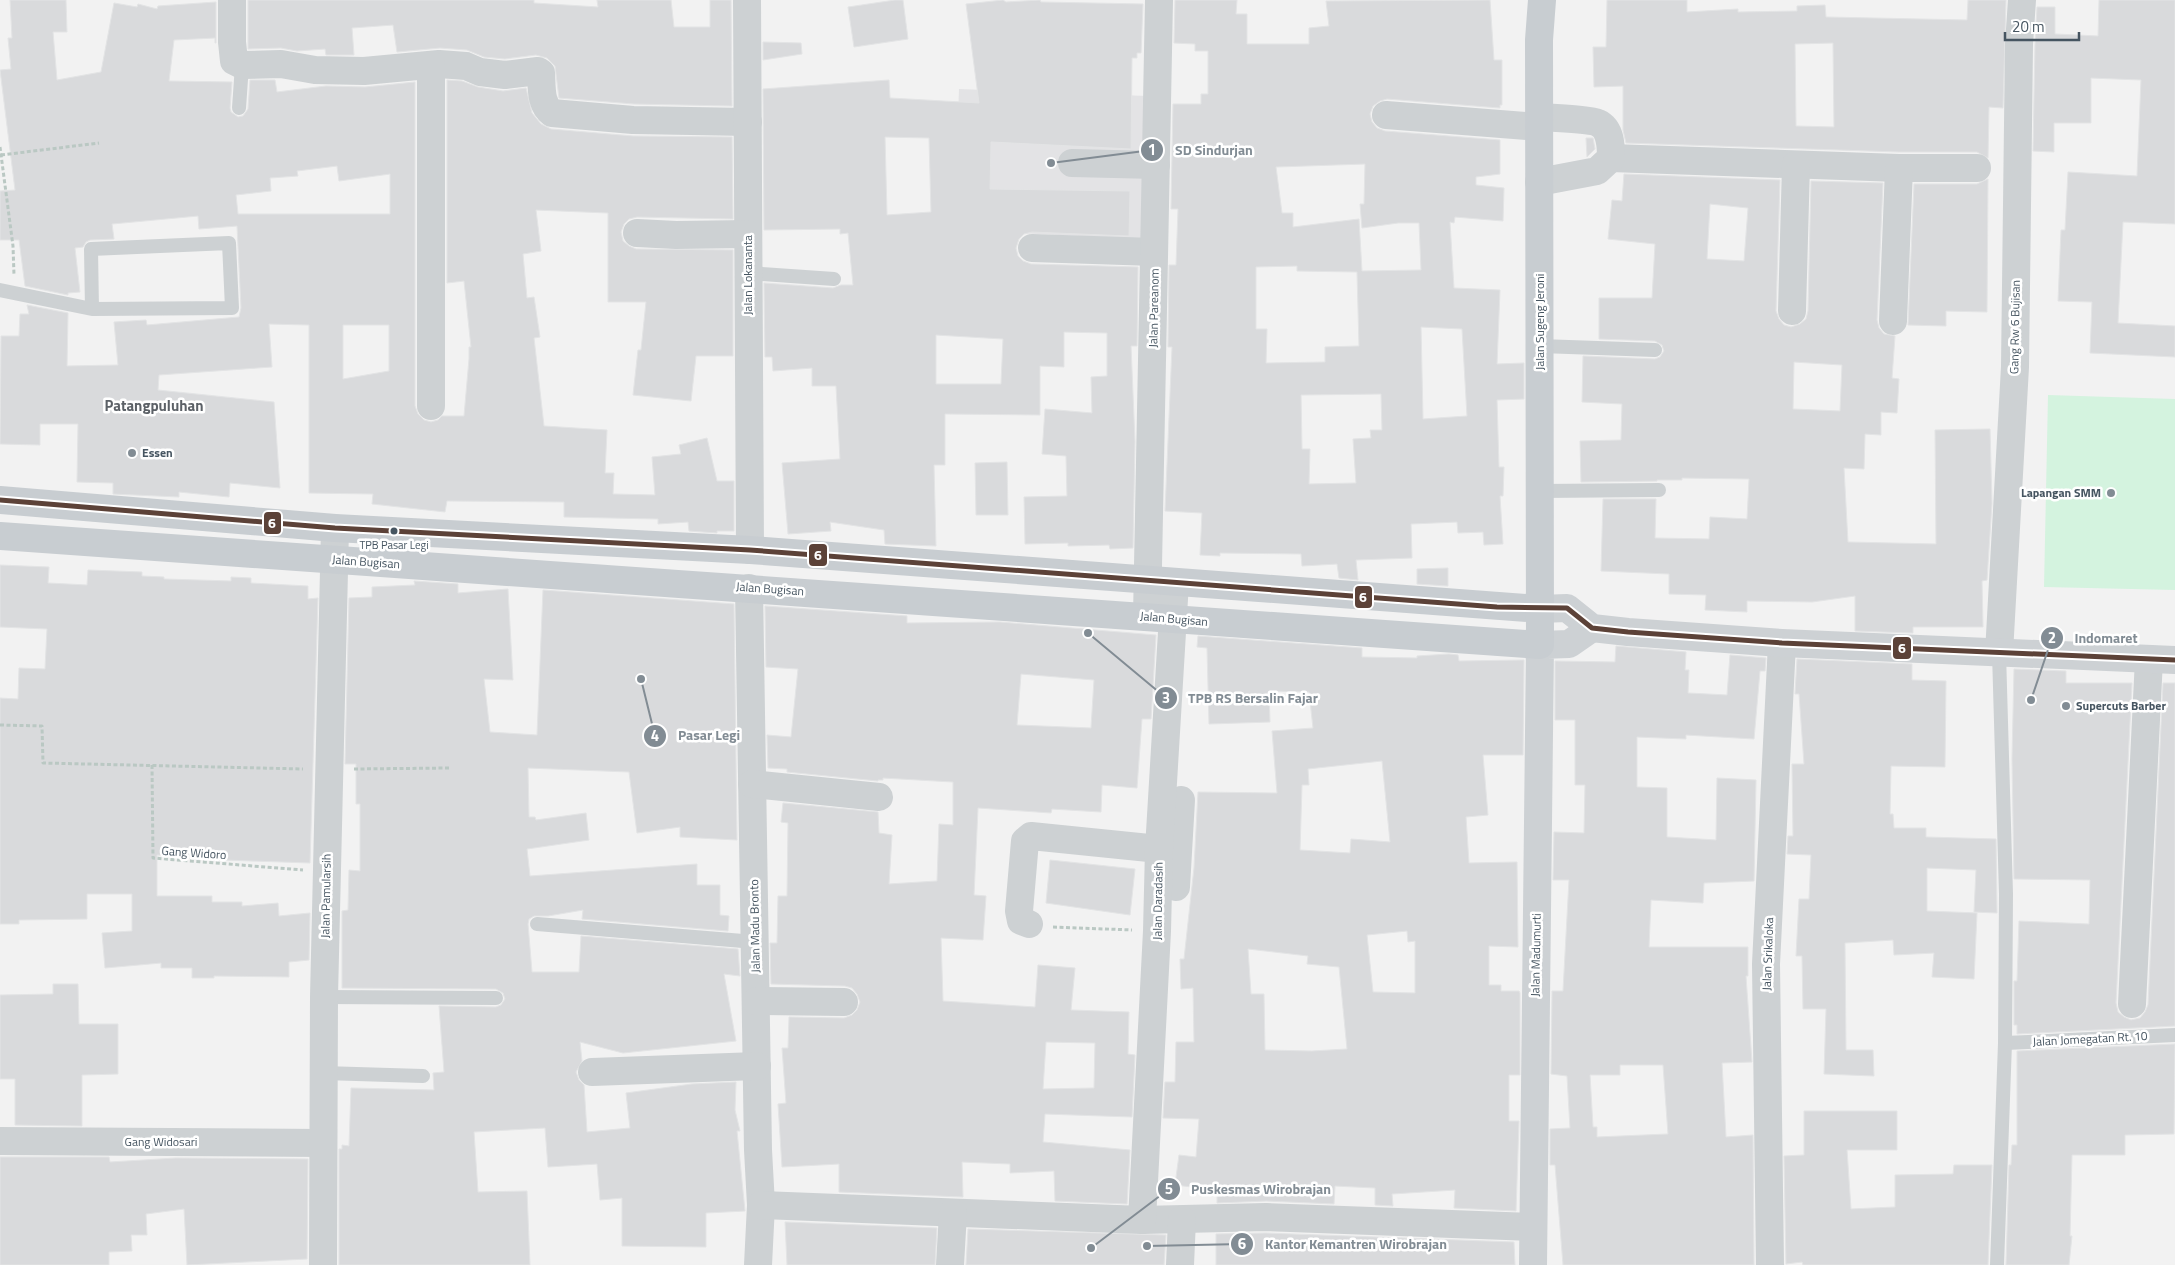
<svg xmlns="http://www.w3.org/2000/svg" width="2175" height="1265" font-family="'Titillium Web',sans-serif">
  <rect width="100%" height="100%" fill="#f2f2f2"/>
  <polygon fill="#e3e3e5" points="959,89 1147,96 1145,239 954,230"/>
  <polygon fill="#d4f3df" points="2048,395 2175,399 2175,590 2044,587"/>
  <g fill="#d9dadc" stroke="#e3e4e5" fill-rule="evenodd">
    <path d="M10 0H66L67 32H53L57 80 101 72 114 3 137 7 138 4 157 9 158 6 216 2V43H215V38L174 40 169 81 232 82 230 108 231 112 238 117 243 116 248 109 250 80H275L277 92 326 86 365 87 415 82V406L418 414 424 420 431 422 438 420 442 416H464L469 359V347H471L464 281 447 283V80L462 81 478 87 503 91 526 88 532 113 541 124 551 129 633 136 732 137 733 219 637 217 629 219 624 224 621 232 623 241 629 246 636 249 733 250V356H696L691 401 633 395 638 350H641L646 302H608V213L536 210 541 251 523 254 527 298 534 297 540 337 534 338 544 426 607 430 605 473H614L613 494 655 495 652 457 681 454 679 445 707 438 717 481H734V531H717V533L689 531 688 522 658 524V519L564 517V502L447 501 445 512 372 504 373 494 309 493V325L269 324 272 367 159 375 158 390 274 402 280 488 230 483 229 497 179 492V497L113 494V483L77 482 78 424H40V445L0 444 1 336H19L20 314H29L27 305 68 313 67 366 118 365 114 322 146 320 147 325 239 317 241 308 237 226 199 229 198 216 112 224 114 239 90 240 86 242 83 247 75 248 80 292 68 293V295L25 286 19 240H0V191L15 190 0 70 11 69 8 38H12ZM337 166 339 181 390 174V214H238L236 195 271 191 270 178 298 176 297 171ZM343 325H389V371L343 379Z"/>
    <polygon points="248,0 534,0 534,3 598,7 597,0 671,0 674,27 710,27 710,0 731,0 732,106 634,104 559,98 555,66 547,58 536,55 505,59 484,57 467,50 440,48 397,52 393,25 352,28 354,55 326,55 325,49 297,51 281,48 248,49"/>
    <polygon points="895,0 903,0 908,39 854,47 848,7"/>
    <path d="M1003 0 1006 2 1040 0 1041 2 1143 4 1141 53H1137V58H1132L1131 149 991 142 990 189 1130 191 1129 236 1032 232 1024 234 1019 239 1016 248 1018 256 1023 261 1031 264 1138 267 1137 346H1131L1135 442 1133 548 1110 549 1109 545 1068 546V543L1025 544 1024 497 1067 496 1066 456 1042 454 1045 409 1092 413 1091 377 1107 376V333L1064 332V367L1040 366V415L945 414V465H934L936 546 885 544 884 530 830 522 831 531 788 534 782 463 840 459 836 386H812V368L773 371 772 357H765L764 283 833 288 841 285H853L848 233 840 234V229L764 230 763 89 889 80 890 98 979 103 966 4ZM885 137 929 138 931 212 887 215ZM936 335 1003 339 1001 384H936Z"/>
    <path d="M1175 0H1237L1236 14H1247V44H1309V28L1329 26 1326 1 1490 0 1494 60H1502V105H1500V108L1387 99 1380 101 1373 106 1370 114 1372 122 1377 128 1385 131 1500 140V174L1476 177V185L1504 188 1503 221 1455 217 1454 223 1450 222 1454 288 1500 290 1497 364 1524 363V399L1497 400 1499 467H1504L1503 496H1500L1503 544 1484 545 1483 532 1458 533 1457 522 1411 524 1412 558 1356 560 1358 580 1339 578 1337 564 1302 566 1301 554 1220 553V556L1200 555 1202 513 1165 511 1172 347H1168L1169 265H1176L1178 209H1171L1173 104H1201V94H1208V51H1195V44L1174 43ZM1365 164 1364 204H1360L1362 228 1398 223H1419L1421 270 1362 271 1359 219 1293 227V213H1282L1276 167ZM1297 266V271L1357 272 1359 346 1325 347V362L1266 363 1267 329H1256V267ZM1421 327 1462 329 1467 416 1423 419ZM1381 394 1382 430H1370L1371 438 1353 439 1356 483 1309 484 1310 449H1302L1301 395Z"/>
    <path d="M1607 0H1687V12L1738 9V12L1797 11V6L1825 5 1826 17 1967 20 1968 0H2006L2003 108 1989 107 1988 158 1977 152H1899L1626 143 1623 130V86L1594 87 1593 47H1606ZM1833 43 1834 127 1796 126 1795 44Z"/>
    <polygon points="2099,0 2175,0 2175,224 2123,222 2118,323 2175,326 2175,357 2090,353 2092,302 2058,301 2061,230 2065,230 2068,172 2137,176 2141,80 2091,78 2091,123 2054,123 2054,152 2033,151 2035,45 2037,7 2055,7 2055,34 2098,36"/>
    <polygon points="763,42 801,43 802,54 763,60"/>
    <polygon points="1586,138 1593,138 1595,149 1587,157"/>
    <path d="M1624 174 1780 180 1776 311 1779 319 1784 325 1791 327 1800 324 1806 319 1808 311 1811 181 1883 183 1877 320 1879 328 1884 334 1895 336 1892 378 1899 379 1897 413 1881 412V435L1865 434 1864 469 1844 468 1848 542 1936 544 1935 430 1990 429 1992 504 1987 580 1982 581 1983 627H1913V633L1855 631V596L1812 602 1747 601V612L1705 610 1706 595 1669 594V574L1601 571 1603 499H1656L1655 538 1709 539 1710 517 1747 519 1749 479 1682 478V480H1657V481L1581 482 1580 441 1621 440 1622 404 1582 402 1583 356 1655 359 1660 357 1664 351 1662 345 1655 341 1599 339V298H1652L1655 244 1608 239 1612 200 1622 201ZM1710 204 1748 208 1744 261 1707 259ZM1794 362 1842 365 1840 411 1793 409Z"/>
    <polygon points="1988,179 1987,312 1946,311 1946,326 1908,325 1914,184 1977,184"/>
    <polygon points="1007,462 1008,515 976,515 975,463"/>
    <polygon points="0,565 49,567 48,583 87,585 88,570 142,572 142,576 164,577 164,579 231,581 231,577 251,578 251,583 308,586 308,599 318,598 310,863 194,859 194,856 157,855 157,896 212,896 212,902 242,902 242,906 278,903 279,916 310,913 309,960 289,962 289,977 214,976 214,978 192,978 192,968 161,968 161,963 105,968 102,933 132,931 132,894 87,894 87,919 19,920 19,924 0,924 0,698 18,699 19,668 45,669 47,629 0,627"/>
    <polygon points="1448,568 1448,586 1417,584 1417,569"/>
    <polygon points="414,581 458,584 458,593 508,589 513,680 484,679 490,732 537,735 543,590 734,604 737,840 680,837 680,827 637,833 629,772 528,768 529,817 535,817 536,820 586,813 589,840 527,849 530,876 697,864 697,885 720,885 720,915 729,916 728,931 582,919 583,910 548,916 534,916 529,919 528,924 532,972 579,972 581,936 738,949 740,976 724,974 736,1041 623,1053 580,1042 582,1061 576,1072 579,1080 584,1085 587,1132 630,1128 626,1093 692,1084 736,1082 735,1110 740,1131 737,1131 745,1211 706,1213 706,1247 622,1246 622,1198 600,1200 597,1164 548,1167 545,1128 474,1132 478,1192 527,1191 530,1265 339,1265 339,1149 342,1149 342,1145 349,1146 351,1088 434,1090 433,1073 444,1072 439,1006 496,1007 501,1005 505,999 503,993 496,989 342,988 342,911 348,910 349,870 360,871 360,804 356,804 356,764 345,764 349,598 372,597 372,587 415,585"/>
    <path d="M765 606 907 616V623L1000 622 1156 635 1151 719H1142L1137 788 1102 785 1101 812 1052 809 1051 813 978 808 974 895 986 896 983 940 941 938 943 1001 1035 1007 1038 965 1075 968 1071 1010 1129 1012 1128 1054 1135 1055 1132 1117 1045 1114 1043 1142 1130 1150 1127 1204 1055 1201 1054 1171 1010 1173V1164L962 1162 963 1197 839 1192V1164L782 1167 778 1104 786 1103 782 1048H788L789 1017 844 1018 852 1015 857 1010 860 1002 857 994 852 988 845 986 771 984 770 943H777L778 896H787L788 823 781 822 783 803 878 812 879 833 892 835 889 884 937 881 939 824 953 825V782L883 778V780H878V781L787 772V769L768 768 767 735 791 737 798 669 766 667ZM1021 674 1094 680 1091 728 1017 725ZM1046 1042 1095 1043 1094 1088 1043 1089Z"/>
    <path d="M1198 636 1362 648V657L1417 658V656L1449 654 1458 655 1459 661 1524 660 1523 755H1483L1488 815 1466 817 1469 863 1517 862 1518 947 1489 946V985H1501V991H1519L1520 993V1075H1509V1121H1519L1516 1211 1454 1208 1455 1190 1392 1194 1393 1206 1375 1205V1188L1335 1186 1334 1204 1266 1201 1217 1203V1190L1175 1185 1179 1155 1196 1157 1199 1119 1163 1118 1165 1082H1175L1176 1042H1194L1193 988 1181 989 1180 959H1184L1194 868 1198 792 1277 793 1272 731 1313 728 1309 692 1269 691 1270 722 1209 724 1207 648 1197 647ZM1382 761 1390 842 1351 839 1350 853 1300 850 1302 785H1309L1308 769ZM1407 931 1408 942 1415 941V993L1373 992 1367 935ZM1248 949 1308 956 1307 964 1339 967 1347 1049 1312 1051 1265 1050 1264 994H1251Z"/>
    <path d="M1616 646 1686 652 1685 670H1689L1688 693 1727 695 1730 655 1766 658 1765 671H1760L1754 739 1686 735V739L1637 737V787L1667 788V837L1716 840 1717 778 1756 780 1754 881 1704 883 1703 903 1651 900 1649 947H1748V976H1746L1752 1062 1722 1063 1726 1137 1753 1135 1754 1265H1563L1555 1165H1550V1129L1570 1128 1567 1076 1551 1074 1552 993V991H1563L1569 880H1553L1554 832 1584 833 1585 785H1575V720H1555V661L1615 662ZM1620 1065H1663L1668 1134 1597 1137V1127H1593L1590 1075H1620Z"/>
    <polygon points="1797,659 1912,664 1912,680 1946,681 1945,767 1891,766 1890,814 1893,814 1894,828 1926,828 1926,837 1996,839 1997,913 1974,912 1976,870 1927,868 1927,911 1977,913 1974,979 1932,977 1934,953 1894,955 1893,940 1845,943 1846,1050 1873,1050 1874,1076 1824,1074 1826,1009 1803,1009 1802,956 1796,956 1799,899 1809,899 1811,855 1787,854 1788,836 1793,836 1792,764 1804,764 1799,694 1795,694"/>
    <polygon points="2014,669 2066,671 2066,683 2132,683 2116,1003 2118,1012 2124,1017 2131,1020 2140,1018 2145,1012 2148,1005 2163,683 2175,683 2175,1026 2017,1034 2017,1025 2014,1025 2014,981 2017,981 2019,921 2089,924 2090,880 2014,879 2012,759"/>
    <polygon points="1050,860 1135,869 1130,915 1046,903"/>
    <polygon points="53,984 78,984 79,1024 118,1024 118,1074 82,1075 82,1126 15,1125 15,1079 0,1079 0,995 53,994"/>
    <polygon points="2175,1044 2174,1134 2125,1135 2125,1155 2072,1155 2070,1236 2072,1236 2069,1265 2006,1265 2009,1165 2011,1165 2012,1145 2017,1145 2017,1051"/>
    <polygon points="1804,1111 1897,1111 1897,1150 1847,1150 1851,1209 1895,1207 1895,1175 1953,1174 1954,1165 1992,1165 1988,1265 1803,1265 1802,1262 1786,1264 1784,1156 1804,1155"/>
    <polygon points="0,1157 109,1157 110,1162 176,1158 308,1159 307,1259 187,1265 184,1209 146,1214 147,1235 131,1235 132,1251 109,1252 109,1265 0,1265"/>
    <polygon points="785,1222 937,1228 935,1265 787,1265"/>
    <polygon points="968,1229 1166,1235 1164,1265 966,1265"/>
    <polygon points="1266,1233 1514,1242 1515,1265 1216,1265 1216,1234"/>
  </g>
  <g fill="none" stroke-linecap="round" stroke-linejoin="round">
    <g stroke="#bac8c3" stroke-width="3" stroke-dasharray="4 2.5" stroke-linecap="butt">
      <polyline points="0,147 13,246 14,275"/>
      <polyline points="1,155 99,143"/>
      <polyline points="0,725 42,726 43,763 303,769"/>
      <polyline points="152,765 153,858 303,870"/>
      <polyline points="354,769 450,768"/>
      <polyline points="1053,927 1132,930"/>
    </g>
    <g stroke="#cdd1d3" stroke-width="14">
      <polyline points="239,108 242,65"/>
      <polyline points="748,273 834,279"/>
      <polyline points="0,290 92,309 232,308 229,243 91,249 92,309"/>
      <polyline points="1540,346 1655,350"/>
      <polyline points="1540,491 1659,490"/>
      <polyline points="537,924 755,942"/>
      <polyline points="324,997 496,998"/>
      <polyline points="2005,1043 2175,1035"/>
      <polyline points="323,1073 423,1076"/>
      <polyline points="1997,1265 2005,1043 2006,894 1999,653"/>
    </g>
    <g stroke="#cdd1d3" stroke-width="28">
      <path d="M232 0V42L234 61 242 65 281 64 315 70 364 71 439 64 466 66 480 72 505 75 538 71 541 73C542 87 540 104 552 113L633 120 748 122"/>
      <polyline points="747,0 750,550"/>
      <polyline points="431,65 431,406"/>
      <polyline points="1386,115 1539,127"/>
      <polyline points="1611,158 1899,168 1977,168"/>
      <polyline points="1072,163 1156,165"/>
      <path d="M1539 182 1597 171 1611 158C1611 146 1611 129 1598 123 1590 119 1551 118 1540 117"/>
      <polyline points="637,233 676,235 748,234"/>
      <polyline points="1032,248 1154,252"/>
      <polyline points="1792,311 1796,165"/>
      <polyline points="1893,321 1899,168"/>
      <polyline points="749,588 758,1150 761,1205 758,1265"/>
      <polyline points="1147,617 1159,0"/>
      <polyline points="1999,653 2015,367 2019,44 2022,0"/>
      <polyline points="752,784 879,797"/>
      <polyline points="1176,887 1181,800"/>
      <polyline points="1029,924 1021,921 1019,911 1025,841 1031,836 1159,849"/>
      <polyline points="756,1001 844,1002"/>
      <polyline points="2132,1004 2149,659"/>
      <polyline points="592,1072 757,1066"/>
      <polyline points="0,1141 322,1143"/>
      <polyline points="761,1205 1142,1220 1266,1217 1533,1227"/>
      <polyline points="1142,1220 1157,931 1159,849 1175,582"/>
      <polyline points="323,1265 324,997 335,528"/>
      <polyline points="950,1265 953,1213"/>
      <polyline points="1180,1265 1182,1220"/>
      <polyline points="1770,1265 1766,964 1782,643"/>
    </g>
    <g stroke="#cdd1d4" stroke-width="28">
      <polyline points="1540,609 1567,608 1592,628 1628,632 1782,643 2175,660"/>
      <polyline points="1533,1265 1540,645 1569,644 1592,628"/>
    </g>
    <g stroke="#c8cdd1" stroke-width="28">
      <polyline points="0,500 335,528 750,550 1540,609"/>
      <polyline points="0,536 1540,645 1539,40 1542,0"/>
    </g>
    <defs>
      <polyline id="bus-1" points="0,500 335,528 750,550 1497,607 1567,608 1592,628 1628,632 1782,643 2175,660"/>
    </defs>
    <use href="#bus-1" stroke="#fff" stroke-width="9"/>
    <use href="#bus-1" stroke="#5c4238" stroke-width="5"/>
  </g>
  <g fill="#828c94" stroke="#fff" stroke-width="2">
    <circle cx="132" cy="453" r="5"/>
    <circle cx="2111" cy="493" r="5"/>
    <circle cx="2066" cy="706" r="5"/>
  </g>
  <circle fill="#465561" stroke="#fff" stroke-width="2" cx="394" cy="531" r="4.5"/>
  <g text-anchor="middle" stroke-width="5" stroke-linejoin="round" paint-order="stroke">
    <g font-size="11" fill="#465561" stroke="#fff">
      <text x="394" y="549">TPB Pasar Legi</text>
    </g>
    <g font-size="12" fill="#465561" stroke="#fff">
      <text transform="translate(748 275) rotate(-90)" y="4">Jalan Lokananta</text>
      <text transform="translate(1154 308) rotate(-89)" y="4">Jalan Pareanom</text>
      <text transform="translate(1540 322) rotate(-90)" y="4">Jalan Sugeng Jeroni</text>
      <text transform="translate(2015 327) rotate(-89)" y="4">Gang Rw 6 Bujisan</text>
      <text transform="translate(366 562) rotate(4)" y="4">Jalan Bugisan</text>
      <text transform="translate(770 589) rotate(4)" y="4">Jalan Bugisan</text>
      <text transform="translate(1174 619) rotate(5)" y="4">Jalan Bugisan</text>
      <text transform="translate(194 853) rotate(4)" y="4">Gang Widoro</text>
      <text transform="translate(326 896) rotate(-89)" y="4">Jalan Pamularsih</text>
      <text transform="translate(1158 901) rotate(-89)" y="4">Jalan Daradasih</text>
      <text transform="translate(755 926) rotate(-91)" y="4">Jalan Madu Bronto</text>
      <text transform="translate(1768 954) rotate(-88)" y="4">Jalan Srikaloka</text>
      <text transform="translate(1536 955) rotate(-89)" y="4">Jalan Madumurti</text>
      <text transform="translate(2090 1039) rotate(-3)" y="4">Jalan Jomegatan Rt. 10</text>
      <text x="161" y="1146">Gang Widosari</text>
    </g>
    <g font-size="12" font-weight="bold" fill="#465561" stroke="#fff" text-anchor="start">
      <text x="142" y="457">Essen</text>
      <text x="2101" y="497" text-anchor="end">Lapangan SMM</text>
      <text x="2076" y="710">Supercuts Barber</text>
    </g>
    <g font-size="15" font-weight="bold" fill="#5c6167" stroke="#fff">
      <text x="154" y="411">Patangpuluhan</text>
    </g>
  </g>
  <path fill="none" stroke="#828c94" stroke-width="2" d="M1051 163L1152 150M2031 700L2052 638M1088 633L1166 698M641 679L655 736M1091 1248L1169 1189M1147 1246L1242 1244"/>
  <g fill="#828c94" stroke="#fff" stroke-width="2">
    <circle cx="1051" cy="163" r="5"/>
    <circle cx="2031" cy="700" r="5"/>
    <circle cx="1088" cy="633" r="5"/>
    <circle cx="641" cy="679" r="5"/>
    <circle cx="1091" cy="1248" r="5"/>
    <circle cx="1147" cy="1246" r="5"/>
    <circle cx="1152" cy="150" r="12"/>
    <circle cx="2052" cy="638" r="12"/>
    <circle cx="1166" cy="698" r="12"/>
    <circle cx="655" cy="736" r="12"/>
    <circle cx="1169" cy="1189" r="12"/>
    <circle cx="1242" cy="1244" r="12"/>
  </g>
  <g font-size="15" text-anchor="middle" font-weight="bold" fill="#fff">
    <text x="1152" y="155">1</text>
    <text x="2052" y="643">2</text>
    <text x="1166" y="703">3</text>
    <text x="655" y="741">4</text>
    <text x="1169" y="1194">5</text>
    <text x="1242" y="1249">6</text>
  </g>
  <g font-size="14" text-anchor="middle" font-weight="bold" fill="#828c94" stroke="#fff" stroke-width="5" stroke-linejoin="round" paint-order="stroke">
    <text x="1214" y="155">SD Sindurjan</text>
    <text x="2106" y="643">Indomaret</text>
    <text x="1253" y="703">TPB RS Bersalin Fajar</text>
    <text x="709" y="740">Pasar Legi</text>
    <text x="1261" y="1194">Puskesmas Wirobrajan</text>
    <text x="1356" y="1249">Kantor Kemantren Wirobrajan</text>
  </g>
  <g stroke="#fff" stroke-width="2">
    <rect x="263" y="511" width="19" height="24" rx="5" fill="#5c4238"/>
    <rect x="808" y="543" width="20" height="24" rx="5" fill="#5c4238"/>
    <rect x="1354" y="585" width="19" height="24" rx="5" fill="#5c4238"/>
    <rect x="1892" y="636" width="20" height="24" rx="5" fill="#5c4238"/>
  </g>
  <g font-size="14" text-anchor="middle" font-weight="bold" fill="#fff">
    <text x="272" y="528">6</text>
    <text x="818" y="560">6</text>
    <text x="1363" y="602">6</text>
    <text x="1902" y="653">6</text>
  </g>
  <path d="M2005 32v8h74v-8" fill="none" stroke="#465561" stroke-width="2.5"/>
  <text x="2012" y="32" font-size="15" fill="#465561" stroke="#ffffff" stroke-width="4" paint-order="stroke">20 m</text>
</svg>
